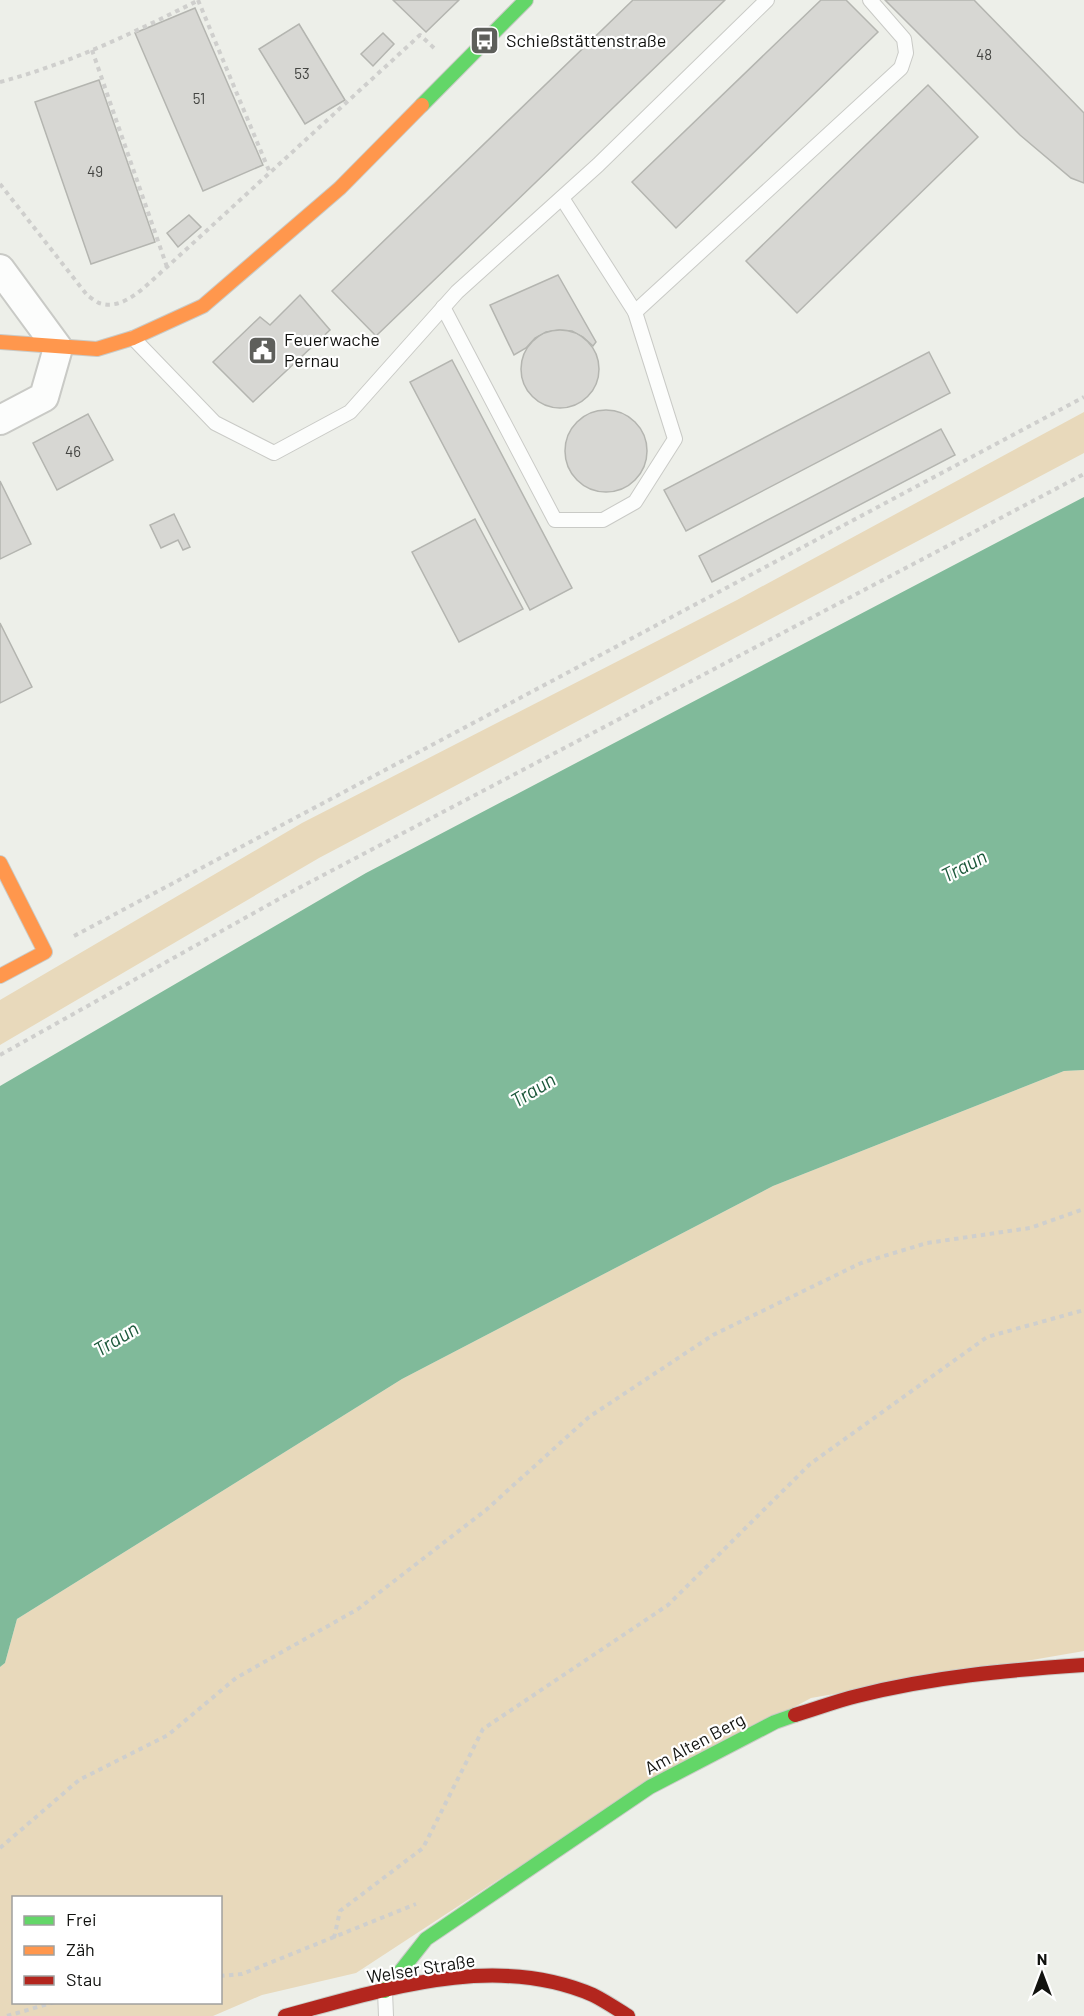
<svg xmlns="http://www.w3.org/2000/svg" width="1084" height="2016" font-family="Barlow,sans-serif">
  <rect width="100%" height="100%" fill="#edefe9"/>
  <g fill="#e8d9bb" fill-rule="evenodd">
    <polygon points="1084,412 1084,453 319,858 0,1045 0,1000 302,823 737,600"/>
    <path d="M1084 1070V1651L811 1698 610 1807 356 1973 262 1995 213 2016H0V1667L5 1663 17 1619 402 1379 773 1186 1064 1071ZM14 1898H220V2002H14Z"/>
  </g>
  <polygon fill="#80ba9a" points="1084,497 1084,1070 1064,1071 773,1186 402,1379 17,1619 5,1663 0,1667 0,1086 366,873"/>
  <g fill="#d7d7d3" stroke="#b4b5b0" stroke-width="1.5">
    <polygon points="393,0 459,0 426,32"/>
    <polygon points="633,0 725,0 376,336 332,291"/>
    <polygon points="821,0 846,0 878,32 676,228 632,182"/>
    <polygon points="885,0 974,0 1084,113 1084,183 1071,178 1020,135"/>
    <polygon points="195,8 263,165 203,191 135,33"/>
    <polygon points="299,24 345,100 305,124 259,49"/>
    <polygon points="383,33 394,44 373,66 361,54"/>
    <polygon points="99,80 155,242 91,264 35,102"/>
    <polygon points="928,85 978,137 797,313 746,261"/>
    <polygon points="189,215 201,227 178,247 167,233"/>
    <polygon points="558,275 596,342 593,346 583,337 572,331 559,330 546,332 535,338 526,348 514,355 490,305"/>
    <polygon points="300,295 330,330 253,402 213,362 260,317 270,325"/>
    <circle cx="560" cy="369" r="39"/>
    <polygon points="929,352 950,393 686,531 664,490"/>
    <polygon points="452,360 572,588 530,610 410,382"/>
    <circle cx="606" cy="451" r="41"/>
    <polygon points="88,414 113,460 57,490 33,443"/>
    <polygon points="941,429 955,455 712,582 699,556"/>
    <polygon points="0,481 31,544 0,559"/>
    <polygon points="174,514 190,547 183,550 178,540 161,548 150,525"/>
    <polygon points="475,519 523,609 459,642 412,552"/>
    <polygon points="0,623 32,687 0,703"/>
  </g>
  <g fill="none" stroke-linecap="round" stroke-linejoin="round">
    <defs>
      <g id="lane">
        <polyline points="443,307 555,520 603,520 635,502 675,439 635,312 562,198"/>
        <polyline points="635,312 901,68 906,53 904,39 870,0"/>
        <polyline points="133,338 215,423 274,453 350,412 457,292 598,165 767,0"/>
        <polyline points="385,1991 386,2016"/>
      </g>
      <polyline id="street" points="0,269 58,348 44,397 0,420"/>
      <g id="fast">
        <polyline points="422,105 526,0"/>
        <polyline points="385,1991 426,1939 650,1787 775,1722 795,1715"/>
      </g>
      <g id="slow">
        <polyline points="0,342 97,349 133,338 203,306 340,188 422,105"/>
        <polyline points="0,863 45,952 0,976"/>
      </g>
      <g id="jam">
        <path d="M795 1715C816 1709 836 1701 857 1696 931 1677 1008 1670 1084 1665"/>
        <path d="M285 2016C383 1990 494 1952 593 1995 605 2001 617 2009 628 2016"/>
      </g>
    </defs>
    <use href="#lane" stroke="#c9cac6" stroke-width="16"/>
    <use href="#street" stroke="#c9cac6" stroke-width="32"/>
    <use href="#fast" stroke="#c9cac6" stroke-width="16"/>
    <use href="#slow" stroke="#c9cac6" stroke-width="16"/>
    <use href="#jam" stroke="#c9cac6" stroke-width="16"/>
    <g stroke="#cfcfcd" stroke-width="4" stroke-dasharray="4.5 4.5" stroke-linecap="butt">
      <polyline points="198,0 270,173"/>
      <polyline points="92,50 167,267"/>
      <path d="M0 82C69 64 135 32 199 0"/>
      <path d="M0 184 87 295C90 297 95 301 99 303 125 312 149 282 167 267L420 35 434 48"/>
      <polyline points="74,936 1084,397"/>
      <polyline points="0,1055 295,890 1084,474"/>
      <polyline points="0,1848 79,1780 168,1735 236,1678 358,1609 486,1510 589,1417 713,1335 861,1263 927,1243 1030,1228 1084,1209"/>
      <polyline points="334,1938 340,1911 423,1848 483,1729 668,1605 810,1464 987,1337 1084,1310"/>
      <polyline points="220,1976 242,1974 416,1904"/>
      <polyline points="7,2016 55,2002"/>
    </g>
    <use href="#lane" stroke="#fcfdfc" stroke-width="14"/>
    <use href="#street" stroke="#fcfdfc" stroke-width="28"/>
    <use href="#fast" stroke="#63d668" stroke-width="14"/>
    <use href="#slow" stroke="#ff974d" stroke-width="14"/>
    <use href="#jam" stroke="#b3261e" stroke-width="14"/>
  </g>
  <defs>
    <symbol id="bus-square" viewBox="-11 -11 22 22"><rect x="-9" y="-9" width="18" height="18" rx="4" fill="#5e5f5b" stroke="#fff"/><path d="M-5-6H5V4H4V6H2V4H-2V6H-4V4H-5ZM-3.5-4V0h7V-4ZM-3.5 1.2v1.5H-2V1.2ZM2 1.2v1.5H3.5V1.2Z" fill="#fff"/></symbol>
    <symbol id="civic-square" viewBox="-11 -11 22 22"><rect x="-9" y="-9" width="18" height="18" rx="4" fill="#5e5f5b" stroke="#fff"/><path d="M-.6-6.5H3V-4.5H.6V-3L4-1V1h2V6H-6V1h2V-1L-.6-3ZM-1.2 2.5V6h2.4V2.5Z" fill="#fff"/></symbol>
  </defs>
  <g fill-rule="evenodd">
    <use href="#bus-square" x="468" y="24" width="33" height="33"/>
    <use href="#civic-square" x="246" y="334" width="33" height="33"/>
  </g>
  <g text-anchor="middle" stroke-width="4.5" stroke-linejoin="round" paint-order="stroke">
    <g font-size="15" fill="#444542">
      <text x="984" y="60">48</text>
      <text x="302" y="79">53</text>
      <text x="199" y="104">51</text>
      <text x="95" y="177">49</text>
      <text x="73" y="457">46</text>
    </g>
    <g font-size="18" fill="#11120f" stroke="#fff" text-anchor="start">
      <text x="506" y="47">Schießstättenstraße</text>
      <text x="284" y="346">Feuerwache<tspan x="284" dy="21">Pernau</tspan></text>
    </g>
    <g font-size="18" fill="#11120f" stroke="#fff">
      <text transform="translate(695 1744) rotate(-28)" y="6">Am Alten Berg</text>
      <text transform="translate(421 1969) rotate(-9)" y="6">Welser Straße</text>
    </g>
    <g font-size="20" font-style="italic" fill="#1b583a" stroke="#fff">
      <text transform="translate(964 866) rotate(-27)" y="7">Traun</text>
      <text transform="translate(533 1090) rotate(-31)" y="7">Traun</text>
      <text transform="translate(116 1339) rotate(-31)" y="7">Traun</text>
    </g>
  </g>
  <rect x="12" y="1896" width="210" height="108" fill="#ffffff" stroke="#a0a09f" stroke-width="1.5"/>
  <rect x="24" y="1916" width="30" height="9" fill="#63d668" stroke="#a0a09f" stroke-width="1.5"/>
  <text x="66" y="1926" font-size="18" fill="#11120f">Frei</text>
  <rect x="24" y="1946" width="30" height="9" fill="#ff974d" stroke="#a0a09f" stroke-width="1.5"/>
  <text x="66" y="1956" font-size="18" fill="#11120f">Zäh</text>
  <rect x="24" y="1976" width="30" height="9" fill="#b3261e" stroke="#a0a09f" stroke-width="1.5"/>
  <text x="66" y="1986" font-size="18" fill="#11120f">Stau</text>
  <g transform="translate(1042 1974)" stroke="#ffffff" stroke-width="4.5" paint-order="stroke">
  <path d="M0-4.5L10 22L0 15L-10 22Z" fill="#11120f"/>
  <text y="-9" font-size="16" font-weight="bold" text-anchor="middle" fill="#11120f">N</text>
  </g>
</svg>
